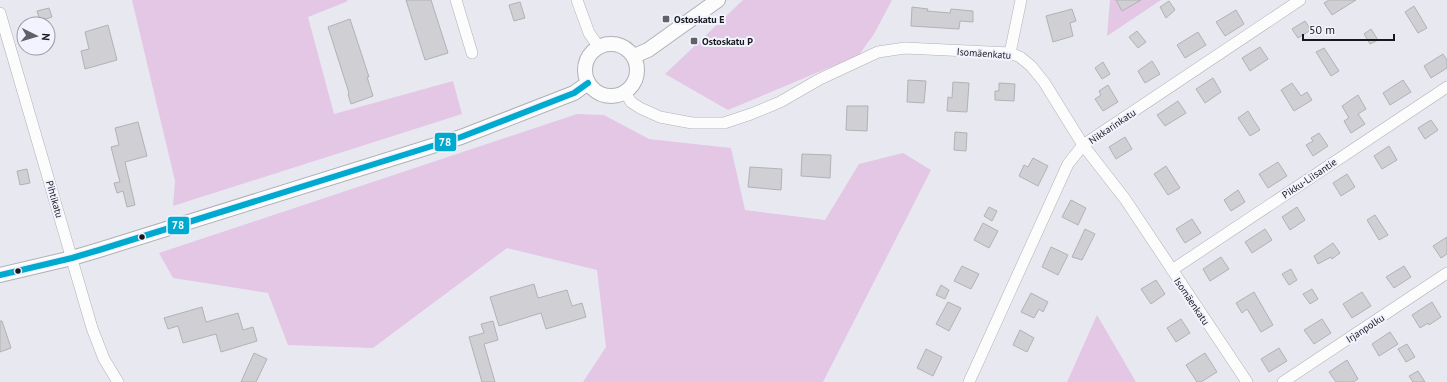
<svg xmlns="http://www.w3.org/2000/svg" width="1447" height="382" font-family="'PT Sans',sans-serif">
  <rect width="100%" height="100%" fill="#e8e9f0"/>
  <g fill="#e4c6e5">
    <polygon points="132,0 348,0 346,2 308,17 334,114 453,81 462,114 173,206 175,181"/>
    <polygon points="743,0 892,0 874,34 859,55 728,110 665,74"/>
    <polygon points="1110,0 1161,0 1107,36"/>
    <polygon points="577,114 604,115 649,139 731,148 745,210 825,220 859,164 903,153 931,170 823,382 583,382 606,347 597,270 507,248 373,348 288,345 268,293 173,278 159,253"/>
    <polygon points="1097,315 1136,382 1067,382"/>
  </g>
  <g fill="#d0cfd4" stroke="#b1b1b6">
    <polygon points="406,0 431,0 448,53 425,60"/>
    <polygon points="1116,0 1141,0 1122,11"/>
    <polygon points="1329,0 1356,0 1332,15 1324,3"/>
    <polygon points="1169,1 1175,10 1166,18 1160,7"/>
    <polygon points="520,2 525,18 514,21 509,5"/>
    <polygon points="1414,6 1427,28 1418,33 1405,12"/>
    <polygon points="912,7 928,9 927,11 950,13 951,9 973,11 973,22 960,21 959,29 911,26"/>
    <polygon points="49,8 52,17 40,21 37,11"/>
    <polygon points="1072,9 1076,21 1070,23 1073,36 1053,42 1046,16"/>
    <polygon points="1236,10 1244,24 1225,36 1216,22"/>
    <polygon points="350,19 369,77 367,77 373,96 351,104 348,94 349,93 328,27"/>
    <polygon points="1305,21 1311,30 1298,38 1292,29"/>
    <polygon points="108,25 117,60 85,69 81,51 89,49 85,32"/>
    <polygon points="1371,29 1378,40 1370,44 1364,34"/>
    <polygon points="1137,31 1146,42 1138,48 1129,37"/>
    <polygon points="1198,32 1206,45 1185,58 1177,45"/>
    <polygon points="1260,47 1268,59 1250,71 1242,58"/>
    <polygon points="1324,48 1339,71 1331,76 1316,52"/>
    <polygon points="1443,54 1447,60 1447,68 1431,78 1424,66"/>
    <polygon points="1152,61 1160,74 1145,83 1138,71"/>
    <polygon points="1103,62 1110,74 1102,79 1095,68"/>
    <polygon points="1213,78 1221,92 1205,103 1196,89"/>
    <polygon points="908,80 926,81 924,103 907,102"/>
    <polygon points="1403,80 1411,92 1390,105 1383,93"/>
    <polygon points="953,82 969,83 967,112 947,111 948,97 952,98"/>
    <polygon points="999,83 1015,84 1014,101 995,100 995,91 999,91"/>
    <polygon points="1292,83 1301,96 1307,92 1312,100 1294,111 1281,90"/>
    <polygon points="1108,85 1118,102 1103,111 1095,99 1101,95 1099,91"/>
    <polygon points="1358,95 1366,109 1358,114 1365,124 1351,133 1344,121 1349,118 1342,106"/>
    <polygon points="1178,101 1186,113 1165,126 1157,115"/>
    <polygon points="847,106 868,106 867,131 846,130"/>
    <polygon points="1248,111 1260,130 1250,136 1238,118"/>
    <polygon points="1431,120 1438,130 1425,139 1418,128"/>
    <polygon points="138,122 147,156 125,162 135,205 127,207 123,191 117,193 114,183 120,182 111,147 119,145 115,128"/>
    <polygon points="955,132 967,133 966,151 954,150"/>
    <polygon points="1319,133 1328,146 1313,156 1306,145 1313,141 1311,138"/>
    <polygon points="1125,137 1132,149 1116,159 1109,147"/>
    <polygon points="1389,146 1397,160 1382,169 1374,156"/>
    <polygon points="802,154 831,155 830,178 801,176"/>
    <polygon points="1033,158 1048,166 1038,186 1019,176 1024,165 1028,167"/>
    <polygon points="1278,162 1287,176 1268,188 1259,174"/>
    <polygon points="1166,166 1180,188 1168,195 1154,174"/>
    <polygon points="750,167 782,169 781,190 748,187"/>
    <polygon points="27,169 30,183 20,185 17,171"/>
    <polygon points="1347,174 1355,187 1341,196 1333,183"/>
    <polygon points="1238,190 1245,202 1231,211 1224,200"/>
    <polygon points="1071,200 1086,208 1078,225 1062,217"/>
    <polygon points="989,207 997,211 992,221 984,216"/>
    <polygon points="1297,207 1305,220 1290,230 1282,217"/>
    <polygon points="1375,215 1388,235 1379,240 1367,220"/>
    <polygon points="1192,219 1201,233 1185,243 1176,229"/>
    <polygon points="983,223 998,231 989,248 974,240"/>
    <polygon points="1085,229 1095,234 1082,260 1072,257"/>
    <polygon points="1265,229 1272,240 1252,253 1245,242"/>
    <polygon points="1447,237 1447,254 1441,258 1433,246"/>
    <polygon points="1333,243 1340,253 1332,259 1331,257 1318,264 1314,256"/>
    <polygon points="1051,247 1068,255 1058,275 1042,267"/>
    <polygon points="1221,257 1229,269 1210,281 1203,269"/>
    <polygon points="962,266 979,274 971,289 954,281"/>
    <polygon points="1404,266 1411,277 1394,288 1386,277"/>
    <polygon points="1291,269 1297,280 1289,285 1282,274"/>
    <polygon points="1156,280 1165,294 1151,304 1141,289"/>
    <polygon points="534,284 538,298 567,290 572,306 582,303 586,317 546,329 541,313 499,326 490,297"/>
    <polygon points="941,285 949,290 945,299 936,295"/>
    <polygon points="1312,289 1318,299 1310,304 1303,294"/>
    <polygon points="1254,292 1273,325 1261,332 1247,309 1242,313 1236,303"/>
    <polygon points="1362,292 1371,306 1352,318 1343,304"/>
    <polygon points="1031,293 1048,302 1043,312 1039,309 1034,318 1021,312"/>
    <polygon points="948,302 961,308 949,331 936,324"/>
    <polygon points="1432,302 1441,317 1429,325 1428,323 1420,328 1412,315"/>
    <polygon points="202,307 206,322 238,313 243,330 253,327 257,341 221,352 216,334 183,343 178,326 168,329 164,318"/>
    <polygon points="1181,319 1190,333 1176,342 1167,328"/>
    <polygon points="1322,319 1331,333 1314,344 1304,330"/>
    <polygon points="0,321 2,321 11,348 0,352"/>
    <polygon points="493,321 498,340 484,344 495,382 482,382 469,337 484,333 481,324"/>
    <polygon points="1020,330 1034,338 1027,352 1013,345"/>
    <polygon points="1390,332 1398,344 1379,356 1372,344"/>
    <polygon points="1407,344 1415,357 1406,362 1398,349"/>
    <polygon points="1279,348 1287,361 1269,372 1261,359"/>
    <polygon points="926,349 942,357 933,376 917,368"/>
    <polygon points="254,353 267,359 256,382 241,382"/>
    <polygon points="1205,353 1217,372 1201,382 1197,382 1186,365"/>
    <polygon points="1347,360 1358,379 1353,382 1336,382 1329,372"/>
    <polygon points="1418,371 1425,382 1413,382 1409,376"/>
  </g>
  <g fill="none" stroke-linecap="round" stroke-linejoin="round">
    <defs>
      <g id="minor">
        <polyline points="456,0 472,53"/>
        <polyline points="577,0 589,33 598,46"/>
        <polyline points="0,13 92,328 104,359 118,382"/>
        <polyline points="1010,53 1021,0"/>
        <polyline points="625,92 631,102 640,108 660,117 692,123 724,123 751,114 780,102 820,79 878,52 905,48 1010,53 1020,57 1031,66 1044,82 1083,145 1125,199 1247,382"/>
        <polyline points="1172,270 1447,87"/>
        <polyline points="969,382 1068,164 1083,145 1300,0"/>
        <polyline points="1283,382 1447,273"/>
      </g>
      <g id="tertiary">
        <circle cx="611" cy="70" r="26"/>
        <polyline points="634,56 648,50 718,0"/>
        <polyline points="0,275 72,258 99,250 461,137 574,93 588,83"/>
      </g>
    </defs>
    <use href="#minor" stroke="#b0b1b6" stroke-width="12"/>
    <use href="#tertiary" stroke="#b0b1b6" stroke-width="16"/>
    <use href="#minor" stroke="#fcfcfd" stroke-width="11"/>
    <use href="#tertiary" stroke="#fcfcfd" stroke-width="14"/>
    <defs>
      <polyline id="bus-1" points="0,275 72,258 99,250 461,137 574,93 588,83"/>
    </defs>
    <use href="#bus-1" stroke="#f2f3fe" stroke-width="9"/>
    <use href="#bus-1" stroke="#00a9ce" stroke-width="6"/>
  </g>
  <g fill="#616267" stroke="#f2f3fe" stroke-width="1.5">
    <rect x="662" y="15" width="8" height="8" rx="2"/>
    <rect x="690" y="37" width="8" height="8" rx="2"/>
  </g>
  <g fill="#18191d" stroke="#f2f3fe" stroke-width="1.5">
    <circle cx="142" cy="237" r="3.5"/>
    <circle cx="18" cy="271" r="3.5"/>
  </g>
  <g text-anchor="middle" stroke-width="4" stroke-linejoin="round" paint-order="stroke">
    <g font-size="10" font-weight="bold" fill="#18191d" stroke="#f2f3fe" text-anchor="start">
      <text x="674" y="23">Ostoskatu E</text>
      <text x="702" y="45">Ostoskatu P</text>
    </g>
    <g font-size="10" fill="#18191d" stroke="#f2f3fe">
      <text transform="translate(984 53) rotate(4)" y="4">Isomäenkatu</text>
      <text transform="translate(1112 126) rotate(-34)" y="4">Nikkarinkatu</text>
      <text transform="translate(1309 178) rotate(-34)" y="4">Pikku-Liisantie</text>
      <text transform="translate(55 199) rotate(74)" y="4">Pihtikatu</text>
      <text transform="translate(1192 301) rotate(56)" y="4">Isomäenkatu</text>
      <text transform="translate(1365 328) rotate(-33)" y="4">Irjanpolku</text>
    </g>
  </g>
  <g stroke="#f2f3fe" stroke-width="1.5">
    <rect x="434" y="132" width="23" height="20" rx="4" fill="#00a9ce"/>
    <rect x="167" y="216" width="23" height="19" rx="4" fill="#00a9ce"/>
  </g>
  <g font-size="11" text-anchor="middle" font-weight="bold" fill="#fff">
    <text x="445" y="146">78</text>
    <text x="178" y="229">78</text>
  </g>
  <g transform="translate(36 36) rotate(95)"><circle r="19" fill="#f2f3fe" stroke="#9b9ca4"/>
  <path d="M0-3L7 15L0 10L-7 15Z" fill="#616267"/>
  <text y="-6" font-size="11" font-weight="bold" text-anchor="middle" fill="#18191d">N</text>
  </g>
  <path d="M1303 34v6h91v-6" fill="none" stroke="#18191d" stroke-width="2"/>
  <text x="1309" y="34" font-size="12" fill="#18191d" stroke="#f2f3fe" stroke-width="3" paint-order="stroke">50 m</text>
</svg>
